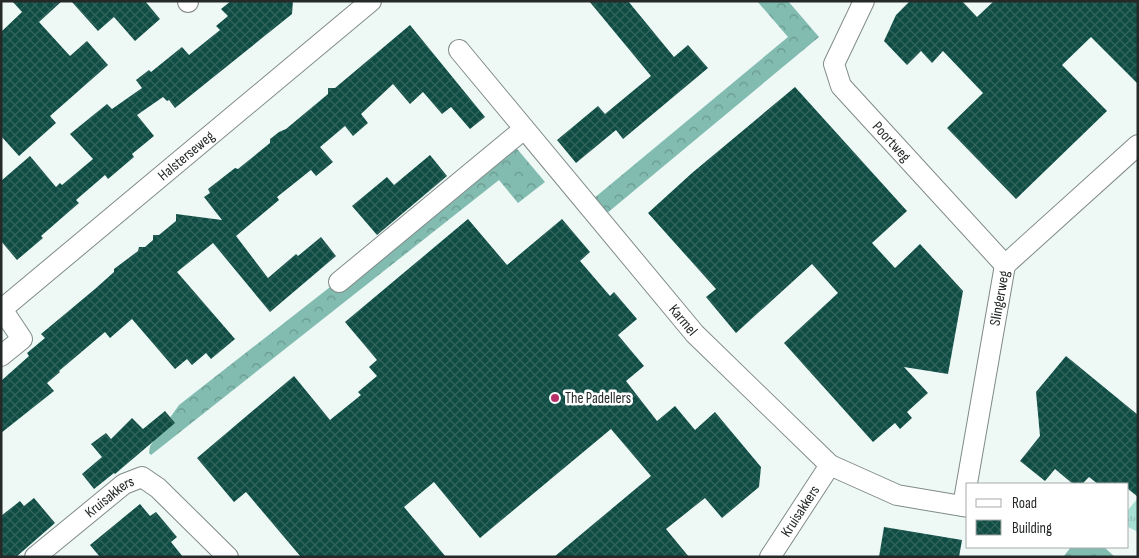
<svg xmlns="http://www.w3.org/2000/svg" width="1139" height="558" font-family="'Sofia Sans Condensed',sans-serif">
  <defs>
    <pattern id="grass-tufts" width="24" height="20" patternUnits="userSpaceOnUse" patternTransform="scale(1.25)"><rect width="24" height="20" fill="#a6dfd3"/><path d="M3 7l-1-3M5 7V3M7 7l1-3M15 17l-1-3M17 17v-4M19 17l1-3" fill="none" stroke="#8fbfb5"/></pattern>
    <pattern id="forest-crowns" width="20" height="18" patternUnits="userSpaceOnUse" patternTransform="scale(1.25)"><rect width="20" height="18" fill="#82bcb0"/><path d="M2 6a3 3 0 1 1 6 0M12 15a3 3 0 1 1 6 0" fill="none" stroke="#6a998f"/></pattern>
    <pattern id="building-cross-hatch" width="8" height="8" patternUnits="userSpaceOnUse" patternTransform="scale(1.25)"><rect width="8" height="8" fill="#0f4d44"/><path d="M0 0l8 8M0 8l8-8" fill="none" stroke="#32645c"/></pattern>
  </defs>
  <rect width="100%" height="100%" fill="#eef9f6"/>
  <polygon fill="url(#grass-tufts)" points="1138,498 1138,532 1128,527 1128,510"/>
  <g fill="url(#forest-crowns)">
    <polygon points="757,1 788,1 819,37 606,214 593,199 788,37"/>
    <polygon points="513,144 545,182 518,203 499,180 151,455 149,453 150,446 179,405"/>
    <polygon points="1071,547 1104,547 1115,557 1063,557"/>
  </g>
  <g fill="url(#building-cross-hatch)">
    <polygon points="12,1 62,1 39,22 70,56 87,41 108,65 50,116 56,123 19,156 1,136 1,32 22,12"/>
    <polygon points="71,1 145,1 160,19 135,41 114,17 98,31"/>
    <polygon points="231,1 293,1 292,14 175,108 169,100 167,101 163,97 137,115 154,136 132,154 134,157 108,179 105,175 76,200 79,203 41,236 43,238 17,260 1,241 1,181 30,156 56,187 60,183 62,185 93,159 70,134 107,104 112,109 142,88 136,80 149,70 151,72 182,47 189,55 220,30 216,26 228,16 221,9"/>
    <polygon points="589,1 628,1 674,57 688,45 708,68 623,139 616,130 576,163 557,140 598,106 605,114 651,76"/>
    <polygon points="910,1 962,1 977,17 994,1 1138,1 1138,84 1091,37 1062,65 1107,111 1016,199 947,128 983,93 943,51 932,63 921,51 907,65 884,41 896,15"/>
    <polygon points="410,25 485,117 470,129 451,107 442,114 423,92 410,104 393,84 361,114 368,123 353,136 345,126 320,147 333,162 316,176 311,170 277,197 279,200 236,236 268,278 296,254 298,256 321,237 336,256 270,312 213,243 177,272 235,339 211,359 206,353 192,365 187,359 175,369 132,319 110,338 105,332 59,371 60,372 47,383 54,391 1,433 1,381 29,356 27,353 45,338 41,334 95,289 114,272 114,269 138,251 139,247 145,247 153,240 153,235 159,235 176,221 176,214 222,220 204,197 210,193 208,189 235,168 238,169 270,143 270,139 279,132 286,129 328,94 328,88 335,88"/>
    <polygon points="795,87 907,211 872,243 895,268 920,244 963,291 948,374 904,367 928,393 907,412 912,418 900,429 895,423 873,442 784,343 838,293 812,264 736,333 706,297 716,289 648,213 692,173"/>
    <polygon points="430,155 447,176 377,235 352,206 387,177 394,185"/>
    <polygon points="468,219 507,265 562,219 590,252 580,261 610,296 614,292 637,319 618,335 644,366 626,381 657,421 675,406 695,430 715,412 761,467 759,487 722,518 705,498 666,529 689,557 554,557 651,476 611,429 480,538 434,482 404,507 446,557 301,557 246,492 234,502 197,458 294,376 330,420 361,395 358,392 377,376 369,367 377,360 345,322"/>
    <polygon points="1066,356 1138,415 1138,497 1128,489 1128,484 1098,484 1089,477 1082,484 1073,484 1055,469 1045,481 1020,461 1040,436 1036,392"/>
    <polygon points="165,411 175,423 115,474 114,473 94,489 82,474 102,457 91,444 106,433 111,439 132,418 143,429"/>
    <polygon points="34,498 55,523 16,557 1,557 1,516 20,501 24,506"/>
    <polygon points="140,504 150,516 156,512 177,537 171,542 183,557 100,557 90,545"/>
    <polygon points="884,527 962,540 959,557 879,557"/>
  </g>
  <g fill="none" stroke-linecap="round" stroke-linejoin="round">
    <defs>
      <g id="minor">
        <polyline points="188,1 188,2"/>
        <path id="s1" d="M864 1 834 64 841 86 1005 265"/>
        <path id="s2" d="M459 50 695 334 830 465 897 495 968 507"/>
        <polyline points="339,282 524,129"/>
        <path id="s3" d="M1 310 371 1"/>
        <polyline points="1,356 22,339 2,309"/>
        <path id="s4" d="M963 506 1005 265 1138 145"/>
        <path id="s5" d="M35 557 124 484 142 477 158 488 228 557"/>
        <path id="s6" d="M770 557 830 465"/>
      </g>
    </defs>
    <use href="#minor" stroke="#818b89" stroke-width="22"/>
    <use href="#minor" stroke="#fff" stroke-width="20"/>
  </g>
  <circle fill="#b82e67" stroke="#fff" stroke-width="2" cx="555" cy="398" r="5"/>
  <g text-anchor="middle" stroke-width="5" stroke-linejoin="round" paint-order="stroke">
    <g font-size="15" fill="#252928" stroke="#fff">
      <text dy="5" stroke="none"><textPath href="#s1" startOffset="168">Poortweg</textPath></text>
      <text dy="5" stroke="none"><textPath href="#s3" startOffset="241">Halsterseweg</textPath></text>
      <text dy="5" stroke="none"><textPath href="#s4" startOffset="211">Slingerweg</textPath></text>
      <text dy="5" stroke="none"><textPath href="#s2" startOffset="351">Karmel</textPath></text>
      <text dy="5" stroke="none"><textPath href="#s5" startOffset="96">Kruisakkers</textPath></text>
      <text dy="5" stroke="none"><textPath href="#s6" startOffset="55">Kruisakkers</textPath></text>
    </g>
    <g font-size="15" fill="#252928" stroke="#fff" text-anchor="start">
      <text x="565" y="403">The Padellers</text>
    </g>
  </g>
  <rect width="1139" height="558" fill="none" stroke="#252928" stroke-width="5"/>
  <rect x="966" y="483" width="162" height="65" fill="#ffffff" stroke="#a8a9a9"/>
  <rect x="976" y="499" width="25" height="8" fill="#ffffff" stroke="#a8a9a9"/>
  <text x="1012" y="508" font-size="15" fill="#252928">Road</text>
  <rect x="976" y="520" width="25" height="15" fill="url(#building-cross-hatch)" stroke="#a8a9a9"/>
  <text x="1012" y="533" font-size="15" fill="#252928">Building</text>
</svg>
